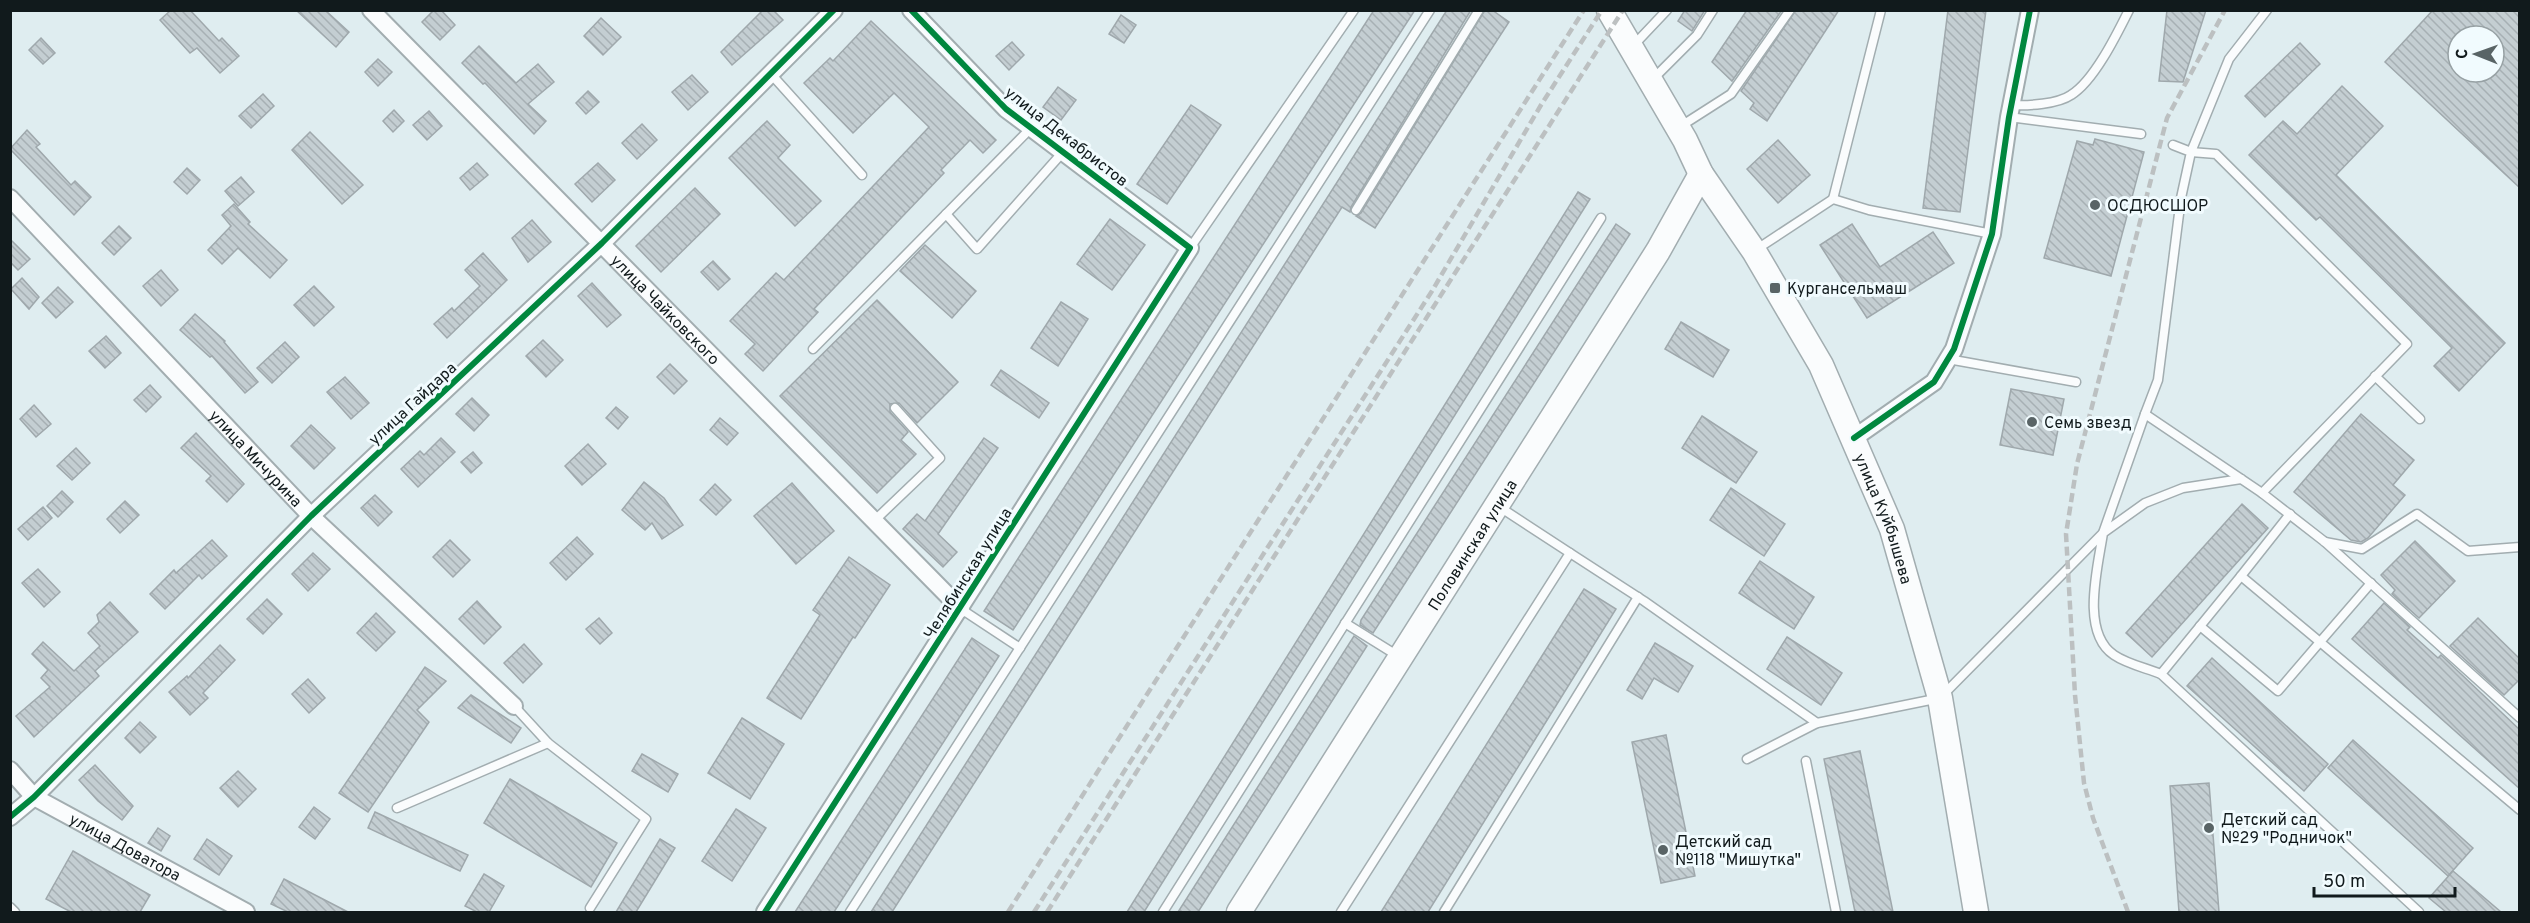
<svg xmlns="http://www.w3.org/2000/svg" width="2530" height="923" font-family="Overpass,sans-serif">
  <defs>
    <pattern id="building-back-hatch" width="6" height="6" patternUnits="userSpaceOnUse" patternTransform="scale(1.5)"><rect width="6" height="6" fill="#c4ced2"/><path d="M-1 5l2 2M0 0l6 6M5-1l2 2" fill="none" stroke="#a7b0b4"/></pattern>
  </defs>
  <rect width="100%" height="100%" fill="#dfedf0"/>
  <g fill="url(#building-back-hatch)" stroke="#9fa8ac" stroke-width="1.5" fill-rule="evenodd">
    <polygon points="171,10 190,10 219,41 222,38 239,56 220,73 197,48 190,53 160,20"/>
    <polygon points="296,10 325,10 349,32 336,47"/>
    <polygon points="434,10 441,10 455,25 440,40 422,22"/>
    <polygon points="763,10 773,10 783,20 732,65 721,52"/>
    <polygon points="1374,10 1415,10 1013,630 984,611"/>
    <polygon points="1447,10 1471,10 1351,207 1350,212 1342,207 892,912 871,912"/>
    <polygon points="1485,10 1492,10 1509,22 1375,228 1356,216 1361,213"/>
    <polygon points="1685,10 1705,10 1692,31 1678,21"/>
    <polygon points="1747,10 1782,10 1732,81 1712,62"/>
    <polygon points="1796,10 1839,10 1767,121 1750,109 1754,103 1741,91"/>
    <polygon points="1948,10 1986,10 1960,212 1923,208"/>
    <polygon points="2167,10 2206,10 2183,82 2159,81"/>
    <path d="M2433 10H2520V188L2385 62ZM2458 36H2494V72H2458Z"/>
    <polygon points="1121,15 1136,25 1124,43 1109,34"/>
    <polygon points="601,18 621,37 603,55 584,36"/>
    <polygon points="871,21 996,140 983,153 970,140 941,170 944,173 814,309 818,312 763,371 745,354 755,344 730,321 776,273 784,280 929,127 894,93 853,133 804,83 830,58 833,61"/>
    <polygon points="41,38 55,53 43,64 29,50"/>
    <polygon points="1012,42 1024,55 1009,70 996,56"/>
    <polygon points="2300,43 2320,64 2265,117 2245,96"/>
    <polygon points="479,46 516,83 538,64 554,82 528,104 546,121 534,134 485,83 483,84 462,63"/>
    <polygon points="378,59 392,72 378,86 365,72"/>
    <polygon points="692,75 708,92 688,110 672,92"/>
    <polygon points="2342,86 2383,126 2336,175 2505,343 2459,391 2434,366 2452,348 2320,217 2316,220 2249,155 2283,121 2297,134"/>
    <polygon points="1058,87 1076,100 1061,120 1043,107"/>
    <polygon points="588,91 599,102 586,114 576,103"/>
    <polygon points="263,94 274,106 251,128 239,116"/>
    <polygon points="1191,105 1221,125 1167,204 1137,184"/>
    <polygon points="394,110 404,121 393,132 383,121"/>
    <polygon points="429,111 442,126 427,140 413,125"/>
    <polygon points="767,121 790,145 778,158 821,201 795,226 729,158"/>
    <polygon points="642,124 657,140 637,159 622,143"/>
    <polygon points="27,130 40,144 36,147 71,185 75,181 91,197 74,215 10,149"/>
    <polygon points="310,132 363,185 342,204 292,150"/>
    <polygon points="2095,139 2144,152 2111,276 2044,258 2077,141 2093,145"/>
    <polygon points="1778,140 1810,175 1778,203 1747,169"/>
    <polygon points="477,163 488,175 470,190 460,178"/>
    <polygon points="598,163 615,180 592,202 575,184"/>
    <polygon points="187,168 200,180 187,194 174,182"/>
    <polygon points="241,177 254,192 238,206 225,191"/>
    <polygon points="695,188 720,214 661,272 636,246"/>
    <polygon points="1578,192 1590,199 1144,912 1127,912"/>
    <polygon points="234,204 250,222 248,224 287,260 270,278 238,248 222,264 208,250 231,226 222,215"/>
    <polygon points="1110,219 1145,245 1112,290 1077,264"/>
    <polygon points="532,220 551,242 528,262 512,238"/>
    <polygon points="1616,224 1630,234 1373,633 1360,625 1361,620"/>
    <polygon points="1852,224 1880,267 1933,232 1954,263 1867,318 1820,245"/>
    <polygon points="119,226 131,238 114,255 102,243"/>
    <polygon points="10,239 30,259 18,270 10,262"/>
    <polygon points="925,245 976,291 952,318 900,271"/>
    <polygon points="483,253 507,280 447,338 434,324 452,308 454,311 480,286 465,270"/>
    <polygon points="713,261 730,279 718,290 701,272"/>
    <polygon points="161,270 178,290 161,306 143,286"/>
    <polygon points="22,278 39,297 29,309 11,289"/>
    <polygon points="592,283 621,315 607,327 578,296"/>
    <polygon points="314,286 334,307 314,326 294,305"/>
    <polygon points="58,287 73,302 56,318 42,303"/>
    <polygon points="877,300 958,382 917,423 899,403 890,404 890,412 908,432 901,440 916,454 877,493 780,396"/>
    <polygon points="1061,302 1088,319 1058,366 1031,348"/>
    <polygon points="195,314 225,341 224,342 258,382 245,393 212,356 210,357 180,330"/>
    <polygon points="1681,322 1729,350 1713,377 1665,349"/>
    <polygon points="106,336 121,353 105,368 89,351"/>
    <polygon points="543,340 563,360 546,377 526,356"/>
    <polygon points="285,342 299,357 272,383 257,368"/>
    <polygon points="670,364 687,381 674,394 657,377"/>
    <polygon points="1001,370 1049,403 1039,418 991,385"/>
    <polygon points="345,377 369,403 351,419 327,392"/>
    <polygon points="150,385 161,397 146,412 134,400"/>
    <polygon points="2011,389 2064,399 2053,455 2000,445"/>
    <polygon points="472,398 489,415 474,431 456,414"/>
    <polygon points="34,405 51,424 36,437 20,419"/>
    <polygon points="616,407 628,417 618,429 606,418"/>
    <polygon points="2361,414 2414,460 2393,485 2405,495 2368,538 2361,542 2351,540 2294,492"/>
    <polygon points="1702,416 1757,452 1736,483 1682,448"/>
    <polygon points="720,418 738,433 727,445 710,430"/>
    <polygon points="311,425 335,448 314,469 291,446"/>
    <polygon points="196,433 244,484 227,502 206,481 211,476 181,448"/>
    <polygon points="441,438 455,452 418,487 401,469 420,451 424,455"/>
    <polygon points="984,438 998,448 938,534 957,552 943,567 903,529 917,514 925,521"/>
    <polygon points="588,444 606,464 582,485 565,466"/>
    <polygon points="76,448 90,463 72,480 57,466"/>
    <polygon points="473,452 482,463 471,473 461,462"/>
    <polygon points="644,482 664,498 683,525 662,539 652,523 645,530 622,510"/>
    <polygon points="792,483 834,531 796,564 754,516"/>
    <polygon points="715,484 731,500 716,515 700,500"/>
    <polygon points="1731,488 1785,524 1764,556 1710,520"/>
    <polygon points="62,491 73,502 58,517 47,506"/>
    <polygon points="375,495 392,512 378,526 361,508"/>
    <polygon points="125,501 139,515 120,533 107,519"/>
    <polygon points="2242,504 2268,528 2152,657 2126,633"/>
    <polygon points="43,507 52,518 28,540 18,529"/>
    <polygon points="577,537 593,554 566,580 550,563"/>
    <polygon points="212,540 227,556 202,579 199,575 165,609 150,594 174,570 176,573"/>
    <polygon points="450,540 470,560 453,577 433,557"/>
    <polygon points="2415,541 2455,581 2419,618 2392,594 2395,590 2381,575"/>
    <polygon points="313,553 330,569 308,591 292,574"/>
    <polygon points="849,557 890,585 855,638 853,637 801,719 767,698 820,615 813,610"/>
    <polygon points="1760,561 1814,597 1794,629 1739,593"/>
    <polygon points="38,569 60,592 44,607 22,583"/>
    <polygon points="1584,589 1616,609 1428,912 1381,912"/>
    <polygon points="267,599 282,614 263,634 247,619"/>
    <polygon points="477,601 501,627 484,644 459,619"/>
    <polygon points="110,602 138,632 95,671 99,676 34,737 16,716 50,687 41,678 48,670 32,654 43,642 74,671 100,646 88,633 99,622 97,615"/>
    <polygon points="2384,603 2410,627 2407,630 2438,658 2441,655 2520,730 2520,789 2352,639"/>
    <polygon points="376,613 395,632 376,651 357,633"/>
    <polygon points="599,618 612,633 600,644 586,629"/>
    <polygon points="2478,618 2520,659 2520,679 2504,695 2450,646"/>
    <polygon points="1354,636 1367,646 1198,912 1178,912"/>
    <polygon points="1787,637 1842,673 1821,705 1767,669"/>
    <polygon points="972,638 999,656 834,912 795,912"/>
    <polygon points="1655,643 1693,666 1678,692 1654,678 1642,699 1627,690"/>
    <polygon points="524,644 542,664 523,683 504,663"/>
    <polygon points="220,645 235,660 203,693 208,698 190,715 169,692 187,676 188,678"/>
    <polygon points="2212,658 2328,764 2304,791 2187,686"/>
    <polygon points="425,667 446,681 417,710 429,722 368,812 339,793"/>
    <polygon points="308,679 325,698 309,713 292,694"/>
    <polygon points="471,695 521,728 511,743 458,708"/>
    <polygon points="742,718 784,744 750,799 708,773"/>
    <polygon points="140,722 156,737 140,753 125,738"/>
    <polygon points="1666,735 1695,876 1661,883 1632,742"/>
    <polygon points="2353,740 2473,848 2448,876 2328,768"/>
    <polygon points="1860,751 1893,912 1855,912 1824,759"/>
    <polygon points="642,754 678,774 668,792 632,771"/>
    <polygon points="95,765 133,806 122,820 98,801 79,780"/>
    <polygon points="238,771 256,789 238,807 220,788"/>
    <polygon points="510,779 617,843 591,887 484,823"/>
    <polygon points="2209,783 2219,912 2179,912 2170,786"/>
    <polygon points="314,807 330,819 315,839 299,827"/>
    <polygon points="736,809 766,828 732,881 702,861"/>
    <polygon points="375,812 468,855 460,871 368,828"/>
    <polygon points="158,828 170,836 161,851 148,843"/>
    <polygon points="207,839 232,856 219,875 194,859"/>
    <polygon points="660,839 675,848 636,912 616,912"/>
    <polygon points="73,851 150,895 140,912 71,912 46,899"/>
    <polygon points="2453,871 2501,912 2446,912 2429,898"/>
    <polygon points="484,874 504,886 489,912 477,912 465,906"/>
    <polygon points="284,879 348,912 288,912 271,904"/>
  </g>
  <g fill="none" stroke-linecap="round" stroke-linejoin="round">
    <defs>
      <g id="service">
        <polyline points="1632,47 1667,10"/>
        <polyline points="771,74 862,175"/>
        <polyline points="1652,80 1697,35 1713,10"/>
        <path d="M2012 105C2028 106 2058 104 2071 95 2094 81 2117 34 2129 10"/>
        <polyline points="2009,117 2141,134"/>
        <polyline points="1681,126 1731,94 1790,10"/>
        <polyline points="1833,199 1881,10"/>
        <polyline points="1356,210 1479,10"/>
        <polyline points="946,214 977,249 1063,152"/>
        <polyline points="1190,248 1354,10"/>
        <polyline points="1757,249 1833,199 1869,210 1992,234"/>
        <polyline points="813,349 1031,128"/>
        <polyline points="1948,359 2076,382"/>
        <polyline points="2375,376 2420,419"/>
        <polyline points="2145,414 2158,380 2181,198 2191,152 2173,145"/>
        <polyline points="2262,493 2407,344 2216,154 2191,152 2229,59 2267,10"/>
        <polyline points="874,521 940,458 895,408"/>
        <polyline points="2325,542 2362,549 2417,514 2468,551 2520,547"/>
        <polyline points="1570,553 1644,601 1817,723"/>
        <polyline points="2241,576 2161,674 2419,912"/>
        <polyline points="2371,583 2320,642 2520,810"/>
        <polyline points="961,609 1020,648"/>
        <polyline points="1345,623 1398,656"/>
        <polyline points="2200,626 2278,691 2320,642 2241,576 2290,514"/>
        <path d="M2161 674C2146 668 2127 664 2114 655 2080 632 2098 567 2103 533L2145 503 2183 488 2241 479"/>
        <polyline points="514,706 548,743 646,819 590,908"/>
        <polyline points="1747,759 1817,723 1940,698 2103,533 2145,414 2262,493 2325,542 2520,718"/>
        <polyline points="1806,761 1836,912"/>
        <polyline points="397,808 548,743"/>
        <polyline points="10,907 15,912"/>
        <polyline points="850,912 1430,10"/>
        <polyline points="1163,912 1601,218"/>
        <polyline points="1341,912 1570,553 1498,506"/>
        <polyline points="1444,912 1638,597"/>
      </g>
      <g id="minor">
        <path id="s1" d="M371 10 961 609"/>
        <path id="s2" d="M10 198 311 516 514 706"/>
        <polyline points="1854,438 1934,382 1954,349 1992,234 2009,117 2030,10"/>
        <path id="s3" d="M10 770 34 797 246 912"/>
        <polyline points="10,817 34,797 311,516 602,243 834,10"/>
        <polyline points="765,912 1190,248 1006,109 911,10"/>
      </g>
      <g id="secondary">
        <path id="s4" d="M1609 10 1685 140 1701 174 1754 251 1821 365 1892 529 1940 698 1976 912"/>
        <path id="s5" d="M1239 912 1658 251 1701 174"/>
      </g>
    </defs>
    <use href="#service" stroke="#a2adb0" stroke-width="11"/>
    <use href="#minor" stroke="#a2adb0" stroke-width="20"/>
    <use href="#secondary" stroke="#a2adb0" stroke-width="27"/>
    <use href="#service" stroke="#fafcfd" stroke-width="8"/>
    <use href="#minor" stroke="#fafcfd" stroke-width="16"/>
    <use href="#secondary" stroke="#fafcfd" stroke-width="24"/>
    <g stroke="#bcc0c1" stroke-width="4.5" stroke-dasharray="9 4.5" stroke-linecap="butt">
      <polyline points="1008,912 1584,10"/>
      <polyline points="1034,912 1432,291 1541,105 1602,10"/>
      <polyline points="1047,912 1623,10"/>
      <polyline points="2128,912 2093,818 2084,783 2075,695 2066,534 2077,464 2167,118 2225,10"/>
    </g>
    <defs>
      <g id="cycleway">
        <polyline points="1854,438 1934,382 1954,349 1992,234 2009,117 2030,10"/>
        <polyline points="10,817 34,797 311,516 602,243 834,10"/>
        <polyline points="765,912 1190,248 1006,109 911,10"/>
      </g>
    </defs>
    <use href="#cycleway" stroke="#f1fbfe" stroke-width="10"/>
    <use href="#cycleway" stroke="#00873e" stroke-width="6"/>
  </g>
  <g fill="#596466" stroke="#f1fbfe" stroke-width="2">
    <circle cx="2095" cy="205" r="6"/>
    <rect x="1769" y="282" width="12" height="12" rx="3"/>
    <circle cx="2032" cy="422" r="6"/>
    <circle cx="2209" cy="828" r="6"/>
    <circle cx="1663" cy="850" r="6"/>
  </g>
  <g text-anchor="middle" stroke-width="6" stroke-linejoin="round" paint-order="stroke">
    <g font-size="16" fill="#111a1c" stroke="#f1fbfe">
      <text transform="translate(1067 136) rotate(38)" y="6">улица Декабристов</text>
      <text dy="6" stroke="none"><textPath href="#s1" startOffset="420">улица Чайковского</textPath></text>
      <text transform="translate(412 403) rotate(-43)" y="6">улица Гайдара</text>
      <text dy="6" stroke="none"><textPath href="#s2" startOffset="358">улица Мичурина</textPath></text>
      <text dy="6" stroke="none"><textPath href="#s4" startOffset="580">улица Куйбышева</textPath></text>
      <text dy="6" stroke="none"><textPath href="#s5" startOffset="435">Половинская улица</textPath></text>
      <text transform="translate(967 573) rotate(-58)" y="6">Челябинская улица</text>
      <text dy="6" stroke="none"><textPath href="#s3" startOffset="140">улица Доватора</textPath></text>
    </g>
    <g font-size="16" fill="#111a1c" stroke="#f1fbfe" text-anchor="start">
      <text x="2107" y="211">ОСДЮСШОР</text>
      <text x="1787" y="294">Кургансельмаш</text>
      <text x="2044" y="428">Семь звезд</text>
      <text x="2221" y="825">Детский сад<tspan x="2221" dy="18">№29 "Родничок"</tspan></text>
      <text x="1675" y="847">Детский сад<tspan x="1675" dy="18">№118 "Мишутка"</tspan></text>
    </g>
  </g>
  <rect width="2530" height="923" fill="none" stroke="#111a1c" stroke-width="24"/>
  <g transform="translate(2476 54) rotate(271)"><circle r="28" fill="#f1fbfe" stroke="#97a1a4" stroke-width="1.5"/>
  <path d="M0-4.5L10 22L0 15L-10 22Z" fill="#596466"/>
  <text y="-9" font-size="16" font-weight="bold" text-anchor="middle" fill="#111a1c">С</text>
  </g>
  <path d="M2314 887v9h141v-9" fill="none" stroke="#111a1c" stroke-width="3"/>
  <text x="2323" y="887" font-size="18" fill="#111a1c" stroke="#f1fbfe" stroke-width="4.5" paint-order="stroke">50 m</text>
</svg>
